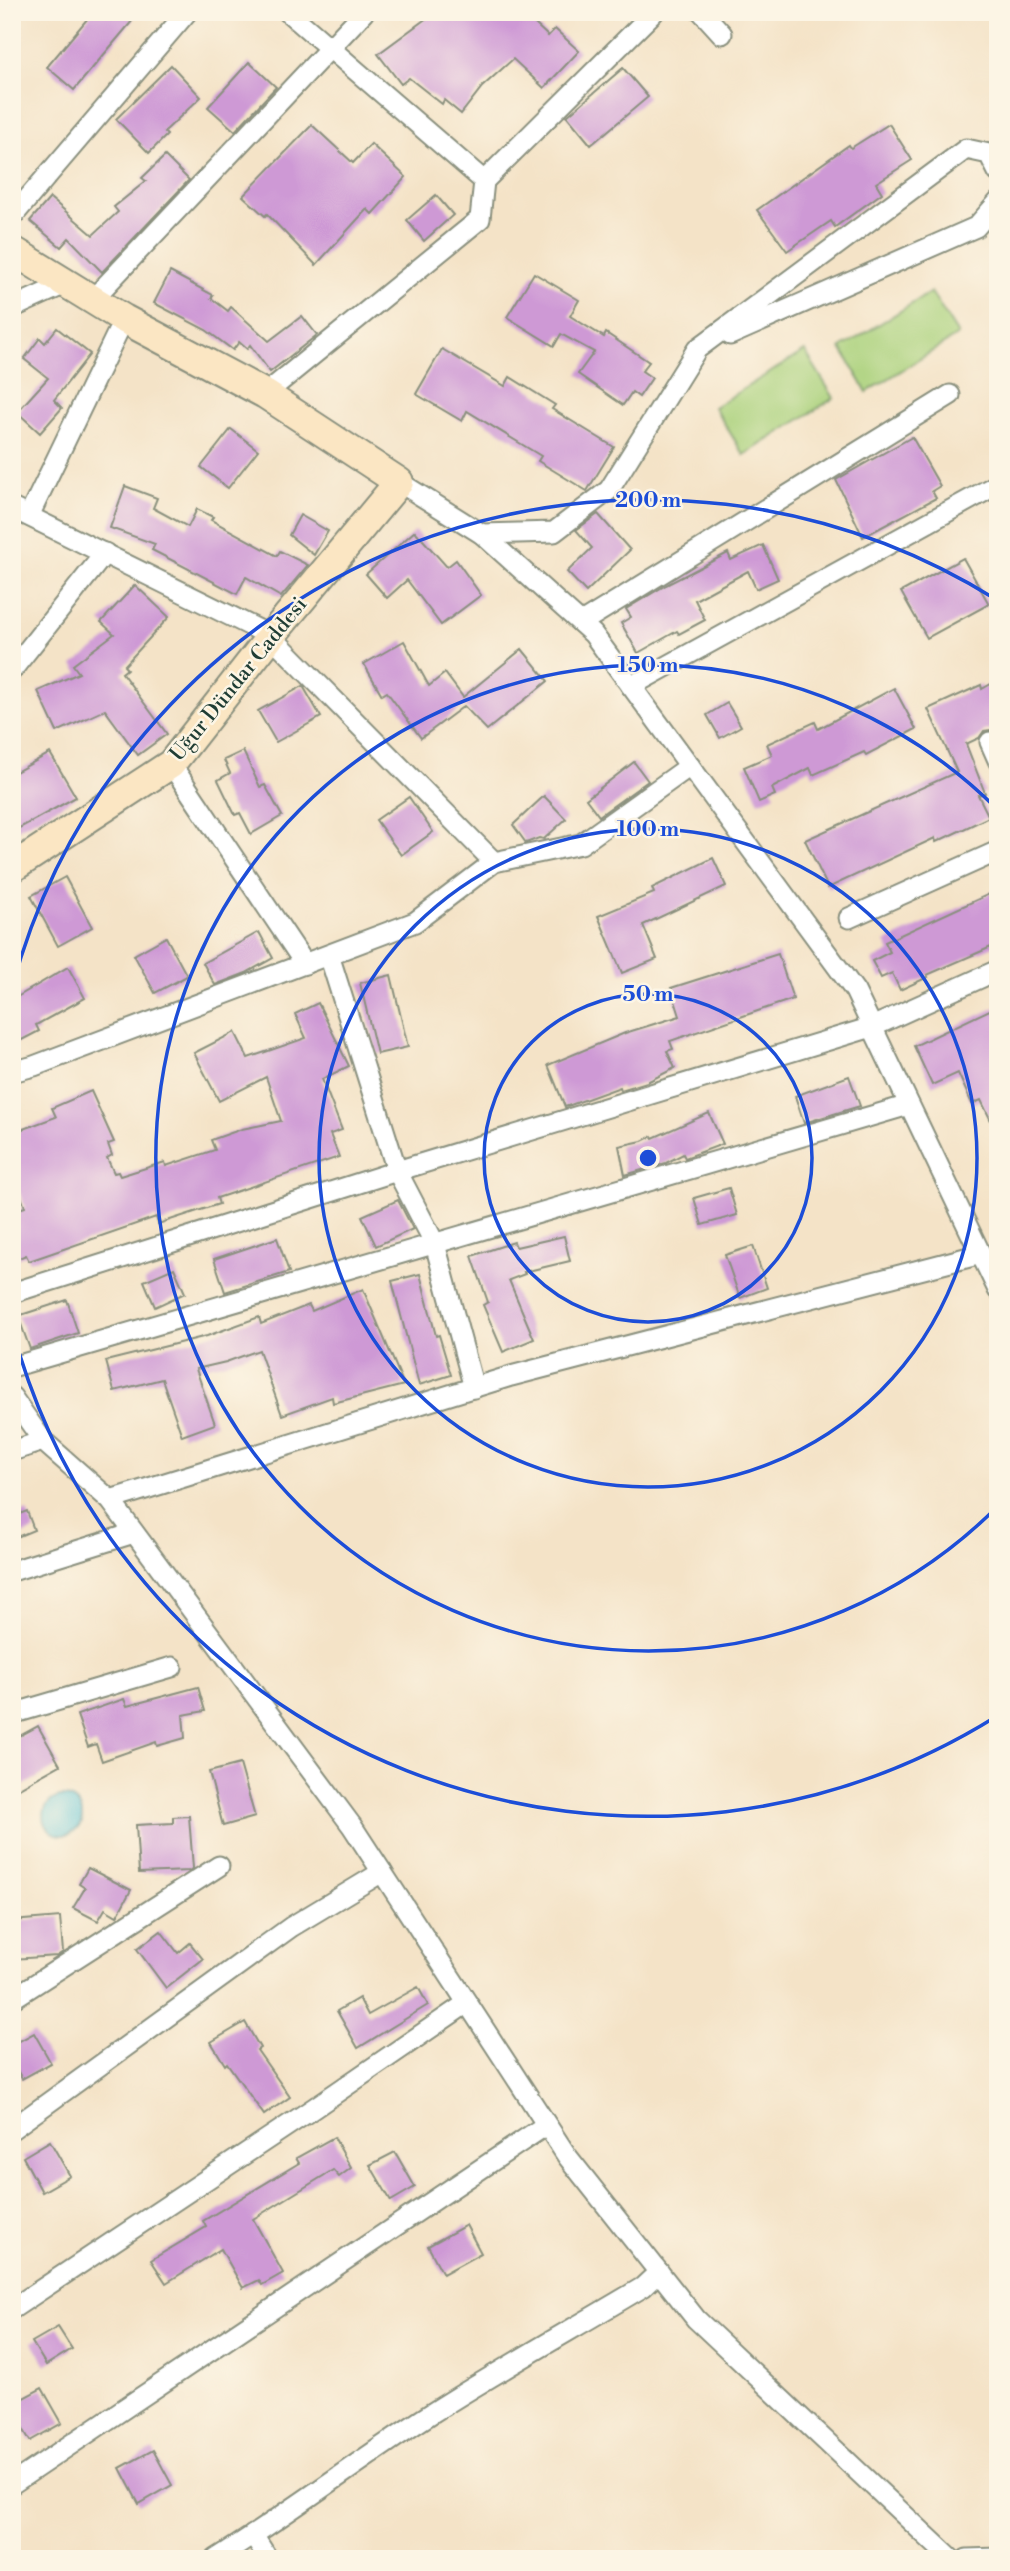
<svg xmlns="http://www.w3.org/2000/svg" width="1010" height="2571" font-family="'Libre Bodoni',serif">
  <rect width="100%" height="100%" fill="#fcf5e5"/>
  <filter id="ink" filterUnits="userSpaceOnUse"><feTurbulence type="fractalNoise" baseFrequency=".0143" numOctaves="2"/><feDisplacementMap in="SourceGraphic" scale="14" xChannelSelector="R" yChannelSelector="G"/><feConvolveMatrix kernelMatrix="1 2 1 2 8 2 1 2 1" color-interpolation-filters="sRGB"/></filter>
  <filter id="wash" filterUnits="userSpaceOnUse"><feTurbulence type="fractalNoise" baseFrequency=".00686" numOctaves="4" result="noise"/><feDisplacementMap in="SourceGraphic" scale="28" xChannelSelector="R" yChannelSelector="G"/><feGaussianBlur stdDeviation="1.57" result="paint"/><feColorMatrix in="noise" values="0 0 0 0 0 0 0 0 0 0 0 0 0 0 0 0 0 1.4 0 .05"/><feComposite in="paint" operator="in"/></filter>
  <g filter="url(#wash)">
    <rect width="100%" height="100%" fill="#f4e3c7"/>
    <g fill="#aad17c" stroke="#648758" stroke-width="2">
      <polygon points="931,292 958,335 867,392 841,348"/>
      <polygon points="805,351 834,398 744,455 714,407"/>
    </g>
    <circle fill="#5ac2d6" stroke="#3c8085" stroke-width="2" cx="63" cy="1816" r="19"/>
    <g id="blocks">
      <g fill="#ce99d5">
        <polygon points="93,12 124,12 133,20 74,90 47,67"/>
        <polygon points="435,12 522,12 548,36 555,29 579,51 544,88 513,59 482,87 461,114 444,100 442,104 409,78 401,84 378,54"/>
        <polygon points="249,62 276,87 235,131 208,107"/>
        <polygon points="171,65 201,97 164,132 167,135 149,153 116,119"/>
        <polygon points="623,68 648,97 591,145 567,116"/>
        <polygon points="889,124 912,160 876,183 882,193 835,227 831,221 787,251 757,210 849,145 851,148"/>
        <polygon points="312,125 353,163 371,144 406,177 372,214 367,209 316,265 267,214 265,216 243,196"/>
        <polygon points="165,156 189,180 102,272 69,238 61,247 30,221 50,198 93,235 118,212 114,207 146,181 142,178"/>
        <polygon points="436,195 453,215 424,241 407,220"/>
        <polygon points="170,272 213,295 211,298 228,311 231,307 269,341 302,316 317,335 270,372 250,345 247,349 239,342 233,350 206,330 154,303"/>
        <polygon points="534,273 579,300 570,316 604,337 606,333 649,362 642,371 652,378 639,397 632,392 623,405 578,374 594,352 561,334 554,346 507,317"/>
        <polygon points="57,328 90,354 54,400 62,408 40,433 17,412 48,378 24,359 40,338 45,343"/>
        <polygon points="442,349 505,386 510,377 555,405 552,409 614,447 587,491 538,461 541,456 467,411 462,421 416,394"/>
        <polygon points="231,429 258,450 228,488 201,467"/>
        <polygon points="912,437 940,486 932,491 936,498 863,537 836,480"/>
        <polygon points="125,486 157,498 153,508 188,527 197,509 213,517 211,520 277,556 280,551 308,565 281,597 246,577 237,594 152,550 155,544 110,528"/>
        <polygon points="598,514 630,550 586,592 567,572 592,548 576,530"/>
        <polygon points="300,515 328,531 314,555 289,535"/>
        <polygon points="415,531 447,567 456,560 481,595 441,625 407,580 387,598 366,574"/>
        <polygon points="763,545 778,579 756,589 748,571 695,600 705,620 679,634 677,631 638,653 621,623 631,617 626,609 666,585 728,553 731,560"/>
        <polygon points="963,558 989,604 927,638 901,592"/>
        <polygon points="135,585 169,617 124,666 127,669 122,673 167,734 138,755 105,710 57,732 38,691 79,673 73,665 114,634 101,622"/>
        <polygon points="404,641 429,686 445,673 463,697 522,649 548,681 487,730 464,706 421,738 387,692 382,695 364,664"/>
        <polygon points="998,680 998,729 984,731 979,738 966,744 985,793 978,795 989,817 936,842 935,838 828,888 805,840 957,772 928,709 981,685 982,689"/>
        <polygon points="303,686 321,717 276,742 258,711"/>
        <polygon points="894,688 916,729 866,755 864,752 813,775 810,768 772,788 775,795 759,802 744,767 772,755 767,744 815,722 818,729"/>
        <polygon points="727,703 741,726 720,738 707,715"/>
        <polygon points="243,751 260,787 265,785 282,816 251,834 240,813 235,815 218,780 230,773 224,760"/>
        <polygon points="50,753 76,797 12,832 12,774"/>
        <polygon points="634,762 648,781 599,816 586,799"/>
        <polygon points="544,796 566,819 544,839 539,838 526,843 513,825"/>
        <polygon points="409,797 433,832 401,855 376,820"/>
        <polygon points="713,858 726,886 643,925 657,959 622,973 598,916 654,893 652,888"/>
        <polygon points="65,877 92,927 58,946 31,896"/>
        <polygon points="998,890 998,944 927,975 928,977 900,990 892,973 881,978 872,961 890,952 885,942"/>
        <polygon points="259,932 273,958 246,973 215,985 203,963"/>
        <polygon points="166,937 187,976 155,993 134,955"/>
        <polygon points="778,954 793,999 670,1041 673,1049 667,1051 675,1068 647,1082 621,1090 620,1087 565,1107 548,1065 625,1033 680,1016 671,988"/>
        <polygon points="68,967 85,998 36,1025 39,1031 12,1045 12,1000"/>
        <polygon points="391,975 408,1047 377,1054 360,983"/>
        <polygon points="318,1003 349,1066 322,1079 342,1130 330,1134 339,1157 217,1198 219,1204 158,1224 156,1217 29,1261 26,1255 12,1261 12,1211 25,1207 12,1173 12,1133 56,1117 52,1108 91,1091 114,1142 108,1144 112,1155 107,1158 114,1173 118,1172 120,1176 165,1162 166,1166 215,1150 211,1140 242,1129 281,1121 266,1077 219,1101 194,1053 235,1032 248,1058 306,1038 295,1014"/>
        <polygon points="998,1006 998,1135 981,1100 972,1104 958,1073 932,1085 914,1046"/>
        <polygon points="849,1076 860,1106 804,1123 795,1096"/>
        <polygon points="709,1113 723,1144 685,1158 683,1154 666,1163 625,1175 619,1146 642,1141 652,1136 653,1138"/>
        <polygon points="729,1188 737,1215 702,1225 694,1198"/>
        <polygon points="398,1200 413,1229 376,1246 362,1216"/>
        <polygon points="564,1236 570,1261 524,1272 525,1274 509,1280 534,1339 503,1352 483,1305 488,1302 472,1256 514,1242 516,1247"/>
        <polygon points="277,1238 289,1272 225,1292 214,1259"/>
        <polygon points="753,1246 767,1288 740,1298 725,1255"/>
        <polygon points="174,1268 185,1293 155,1307 144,1281"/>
        <polygon points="420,1274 436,1336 439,1335 451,1375 419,1385 392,1281"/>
        <polygon points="363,1289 404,1385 333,1403 332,1397 282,1415 259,1350 226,1362 196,1369 215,1424 182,1436 162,1379 114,1391 106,1361 207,1336 259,1317 261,1324 309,1305 312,1311"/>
        <polygon points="67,1300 78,1333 30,1349 18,1316"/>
        <polygon points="27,1511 34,1530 12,1539 12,1517"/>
        <polygon points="198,1687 205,1711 183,1715 185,1738 157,1746 156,1742 102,1761 96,1744 88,1747 77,1715 124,1699 127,1706"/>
        <polygon points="38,1726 60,1765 12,1792 12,1740"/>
        <polygon points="240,1764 255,1817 223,1826 209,1772"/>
        <polygon points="189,1816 193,1868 189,1871 139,1873 136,1825 173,1823 173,1817"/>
        <polygon points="88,1868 131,1890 117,1916 105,1909 98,1921 73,1908 85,1888 79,1884"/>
        <polygon points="60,1917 63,1952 57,1956 12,1959 12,1921"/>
        <polygon points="161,1931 178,1953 190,1943 203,1959 166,1988 137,1949"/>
        <polygon points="418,1987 428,2005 358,2048 337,2011 359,1998 368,2015"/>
        <polygon points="245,2022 260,2048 257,2050 290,2097 264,2115 227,2063 225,2065 211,2042"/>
        <polygon points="34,2033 51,2063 22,2079 12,2061 12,2045"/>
        <polygon points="334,2137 351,2168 339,2177 333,2170 253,2219 283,2273 262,2285 259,2280 243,2288 221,2249 166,2283 151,2260 206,2227 203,2221 299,2163 296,2158"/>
        <polygon points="50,2141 70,2176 42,2192 23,2157"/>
        <polygon points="395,2152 415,2187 391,2201 370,2165"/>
        <polygon points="466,2225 481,2253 443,2274 428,2246"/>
        <polygon points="58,2327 72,2349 46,2365 32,2342"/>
        <polygon points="42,2388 62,2423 30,2441 12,2409 12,2404"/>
        <polygon points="153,2450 172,2485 139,2504 120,2468"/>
      </g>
    </g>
  </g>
  <g filter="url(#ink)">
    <use href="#blocks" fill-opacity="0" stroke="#8a907e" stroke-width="2"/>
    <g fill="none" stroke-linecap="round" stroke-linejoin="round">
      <defs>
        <g id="street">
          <polyline points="702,12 722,34"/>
          <polyline points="484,181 654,12"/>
          <polyline points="12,217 187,12"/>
          <polyline points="93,299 364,12"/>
          <polyline points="12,308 65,284"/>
          <polyline points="730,335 976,227 998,202"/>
          <polyline points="265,394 480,219 484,181 288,12"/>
          <polyline points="399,482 482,534 593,634 855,991 998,1290"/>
          <polyline points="12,508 271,636 494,862"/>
          <polyline points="29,516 124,319"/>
          <polyline points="482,534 554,532 609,490 697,349 966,149 989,154 998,172"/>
          <polyline points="581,623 950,395"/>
          <polyline points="12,670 105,553"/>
          <polyline points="631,686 998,484"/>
          <polyline points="990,742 998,760"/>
          <polyline points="171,764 305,964"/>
          <polyline points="849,918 998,851"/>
          <polyline points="329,955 397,1171 435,1244 474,1388"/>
          <polyline points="12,1072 34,1066 415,922 494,862 581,844 690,766"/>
          <polyline points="12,1293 397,1171 872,1027 998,970"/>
          <polyline points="12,1367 909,1105"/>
          <polyline points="12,1397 43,1441 110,1500 352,1826 567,2156 696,2319 951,2559"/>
          <polyline points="12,1451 43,1441"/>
          <polyline points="110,1500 511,1376 981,1254"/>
          <polyline points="12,1571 134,1533"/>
          <polyline points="12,1714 172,1667"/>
          <polyline points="12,1999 219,1866"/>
          <polyline points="12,2129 291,1927 382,1872"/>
          <polyline points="12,2309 314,2108 467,2003"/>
          <polyline points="12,2484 546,2125"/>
          <polyline points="253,2535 268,2559"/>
          <path d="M216 2559C290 2513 359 2460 432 2413 501 2369 573 2329 643 2287L659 2272"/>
          <polyline points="967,2559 998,2558"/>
        </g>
        <polyline id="secondary" points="12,250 124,319 265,394 399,482 271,636 171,764 12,868"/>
      </defs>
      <use href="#street" stroke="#8a907e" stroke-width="23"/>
      <use href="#secondary" stroke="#8a907e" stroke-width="32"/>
      <use href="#street" stroke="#fff" stroke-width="19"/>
      <use href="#secondary" stroke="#fbe6c3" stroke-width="28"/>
    </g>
  </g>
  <g fill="none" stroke="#1d4ed8" stroke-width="3.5">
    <circle cx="648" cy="1158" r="164"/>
    <circle cx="648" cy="1158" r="329"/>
    <path d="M997 1507A493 493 0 1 1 997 809"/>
    <path d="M997 1716A658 658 0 0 1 12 1328M12 988A658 658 0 0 1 997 600"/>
  </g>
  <g text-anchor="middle" stroke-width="5" stroke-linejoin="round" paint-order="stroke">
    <g font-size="21" fill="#1f3d34" stroke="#fcf5e5">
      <text transform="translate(238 679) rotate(-51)" y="7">Uğur Dündar Caddesi</text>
    </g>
  </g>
  <circle cx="648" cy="1158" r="10" fill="#1d4ed8" stroke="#fcf5e5" stroke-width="3.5"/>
  <g font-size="21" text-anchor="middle" font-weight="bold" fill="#1d4ed8" stroke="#fcf5e5" stroke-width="5" stroke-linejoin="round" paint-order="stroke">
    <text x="648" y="507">200 m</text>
    <text x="648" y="672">150 m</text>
    <text x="648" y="836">100 m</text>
    <text x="648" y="1001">50 m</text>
  </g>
  <rect width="1010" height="2571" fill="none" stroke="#fcf5e5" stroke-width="42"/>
</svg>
